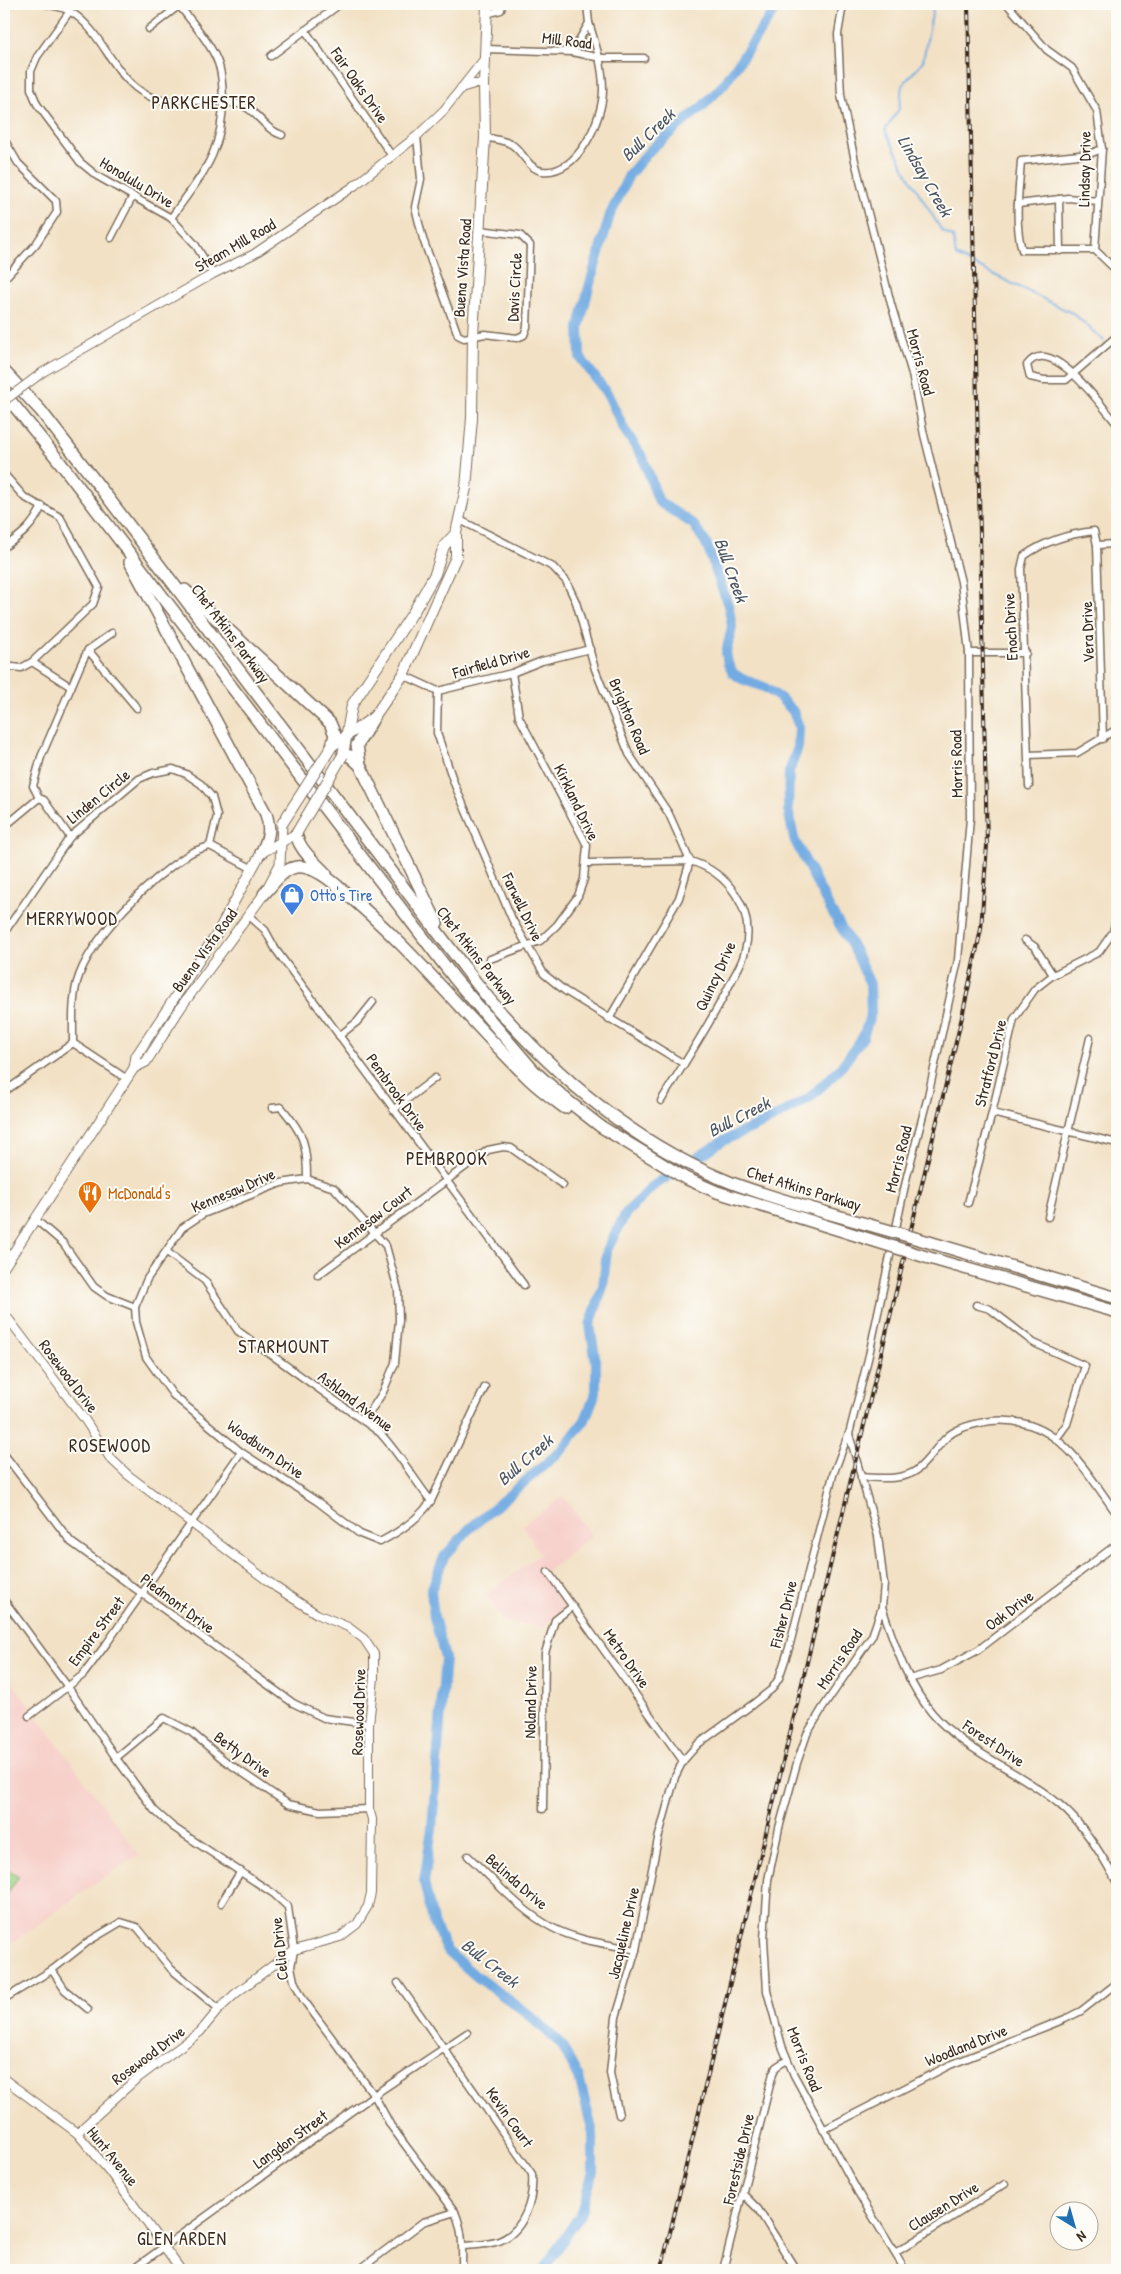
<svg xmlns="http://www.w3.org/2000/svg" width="1121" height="2274" font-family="'Patrick Hand',sans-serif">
  <rect width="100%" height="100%" fill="#fdfcf7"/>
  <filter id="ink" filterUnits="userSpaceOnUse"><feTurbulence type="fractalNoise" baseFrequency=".02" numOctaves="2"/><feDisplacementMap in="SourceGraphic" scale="10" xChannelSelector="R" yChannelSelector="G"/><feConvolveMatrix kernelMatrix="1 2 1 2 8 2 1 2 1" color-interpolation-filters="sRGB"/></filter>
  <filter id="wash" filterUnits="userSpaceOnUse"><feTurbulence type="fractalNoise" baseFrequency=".0096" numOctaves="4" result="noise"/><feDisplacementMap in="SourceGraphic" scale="20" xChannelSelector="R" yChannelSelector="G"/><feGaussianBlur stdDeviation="1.12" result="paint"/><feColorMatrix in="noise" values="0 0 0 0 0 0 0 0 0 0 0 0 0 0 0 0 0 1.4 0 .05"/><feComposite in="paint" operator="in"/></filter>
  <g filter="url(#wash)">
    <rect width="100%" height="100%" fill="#f2e1c5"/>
    <g fill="#f7d0ca">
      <polygon points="563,1496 592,1536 544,1574 567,1606 544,1627 504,1621 486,1595 540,1554 523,1525"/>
      <polygon points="4,1671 139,1855 96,1883 4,1949"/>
    </g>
    <polygon fill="#9ad183" stroke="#6a7e50" points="4,1867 19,1876 4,1900"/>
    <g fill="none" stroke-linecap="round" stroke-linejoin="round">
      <g stroke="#72abe2" stroke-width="2">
        <polyline points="934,4 923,61 902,86 899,109 885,130 909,177 942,231 953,237 956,256 1074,314 1104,341"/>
        <polyline points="1111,347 1117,353"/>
      </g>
      <polyline stroke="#72abe2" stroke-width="10" points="543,2270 580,2215 593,2172 593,2133 579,2078 561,2044 527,2013 477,1977 447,1951 433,1921 424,1882 432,1828 445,1658 434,1617 431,1591 444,1557 469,1529 562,1450 585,1420 596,1392 596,1363 590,1325 603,1287 607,1250 626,1213 653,1186 723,1141 772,1119 809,1098 839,1070 863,1037 871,1013 870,984 855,951 829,907 794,839 788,809 789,772 798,747 799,727 793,711 780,698 764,687 742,679 733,673 728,664 726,653 732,627 729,608 706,543 693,524 659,502 643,458 624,429 608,395 580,357 579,327 589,287 610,215 629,175 651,149 703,106 724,84 774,11 776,4"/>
    </g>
  </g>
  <g filter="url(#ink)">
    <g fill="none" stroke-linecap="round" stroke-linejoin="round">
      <defs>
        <g id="minor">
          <path d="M45 4C53 6 64 7 71 12 107 34 114 87 159 100 176 101 231 100 242 105 258 112 265 130 282 135"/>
          <polyline points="843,4 838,34 841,95 855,161 891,304 912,374 924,435 961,582 969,653 970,818 958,960 928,1096 907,1176 869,1355 849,1434 878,1536 884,1584 882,1607 872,1636 822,1709 807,1734 797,1763 779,1828 768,1880 764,1939 767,1991 782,2046 794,2075 859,2194 905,2270"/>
          <polyline points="1007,4 1047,50 1072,68 1097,111 1102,149 1095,250"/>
          <polyline points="70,11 37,57 31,71 31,89 37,104 80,162 97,176 171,218 195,244 213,274"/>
          <polyline points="486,14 501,10 502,4"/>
          <polyline points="149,29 181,4"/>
          <polyline points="305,30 392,156"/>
          <polyline points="486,49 572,52 601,58 644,58"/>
          <polyline points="572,52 589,23 587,4"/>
          <polyline points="271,56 340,4"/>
          <polyline points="417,136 421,179 415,207 423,239 458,335 464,338 485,334 517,338 524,335 527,327 530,245 520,235 480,230"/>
          <path d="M485 137C493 139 503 140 511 144 522 150 528 169 542 171 578 176 603 118 603 90 603 66 596 45 589 23"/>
          <polyline points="4,139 18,163 56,201 57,212 36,244 4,279"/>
          <polyline points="1059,199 1060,251"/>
          <polyline points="1018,204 1068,198 1098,201"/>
          <path d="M171 218C202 174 223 154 223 98 222 82 222 68 214 54 205 36 190 20 178 4"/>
          <polyline points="111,238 133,196"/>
          <path d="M1095 250H1022C1014 222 1019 190 1021 161L1089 154 1102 149"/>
          <polyline points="1095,250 1117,271"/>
          <path d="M1117 336 1066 380H1044L1030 377 1027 365C1050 332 1102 407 1117 424"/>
          <polyline points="4,474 24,497 60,517 99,587 93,604 32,662 21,668 4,666"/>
          <polyline points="458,519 553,567 566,581 576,602 595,669 629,754 669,814 690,861 679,898 609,1019"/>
          <polyline points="1097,545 1117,544"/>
          <path d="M4 547C22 535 33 526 42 506"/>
          <polyline points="88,650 137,708"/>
          <polyline points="969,653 1026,653"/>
          <polyline points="32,662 71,687"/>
          <polyline points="403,675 438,691 512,673 542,661 590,649"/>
          <polyline points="438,691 437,733 454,783 512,919 544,974 565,991 684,1064"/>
          <polyline points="1029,755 1077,753 1117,729"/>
          <path d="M1029 786 1021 569 1024 556C1045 541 1068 534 1094 531L1097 545 1103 739"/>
          <polyline points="4,827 39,798"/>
          <polyline points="70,837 44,800 39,798 33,786 41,757 81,664 88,650 112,633"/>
          <polyline points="210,846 251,868"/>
          <path d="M587 863 690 861C728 872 756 910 745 951 743 962 736 972 731 982 711 1023 685 1062 661 1101"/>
          <polyline points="248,915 265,930 276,950 524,1285"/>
          <polyline points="4,933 70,837 139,779 153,773 173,769 186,774 201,784 212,797 217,816 210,846"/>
          <polyline points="1025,940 1035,947 1053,975"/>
          <polyline points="490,959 540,941 557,925 578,896 584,879 587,845 519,717 512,673"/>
          <polyline points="339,1036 357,1022 373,1002"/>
          <path d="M127 1079 73 1043C73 1023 72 1001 77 982 90 937 150 879 189 854 195 850 203 848 210 846"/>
          <polyline points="4,1092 73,1043"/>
          <path d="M272 1108 281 1107C304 1134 307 1144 307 1179"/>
          <polyline points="393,1110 435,1078"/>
          <polyline points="992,1113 1117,1143"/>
          <polyline points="968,1203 992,1113 1014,1019 1035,989 1053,975 1099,952 1113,932 1117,915"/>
          <polyline points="1048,1217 1090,1038"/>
          <polyline points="36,1220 63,1243 94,1287 107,1296 135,1307"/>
          <path d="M167 1252 205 1281 238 1331 379 1432C399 1453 413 1478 431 1501"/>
          <polyline points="318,1275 488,1150 503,1147 511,1148 563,1185"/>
          <polyline points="976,1305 990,1309 1034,1343 1085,1366 1067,1424 1056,1439"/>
          <path d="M364 1421 383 1392 395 1363 399 1320 398 1290 386 1246 334 1188 307 1179 281 1183 203 1214 182 1228 147 1279 135 1307 136 1322 146 1357 173 1395 241 1452 318 1502 360 1534 380 1542C399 1532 419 1519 431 1501L485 1387"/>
          <polyline points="4,1454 71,1542 293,1703 324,1718 369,1724"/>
          <path d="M861 1477C879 1478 902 1481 917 1470 929 1460 937 1446 948 1436 959 1427 977 1423 991 1421 1058 1415 1083 1468 1117 1514"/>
          <polyline points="548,1572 683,1761"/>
          <path d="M4 1600 68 1687 116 1758 154 1810 173 1827 274 1894 288 1907 294 1950 291 1967 294 1981 303 1999 374 2095 391 2126 455 2212C464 2234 462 2247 462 2270"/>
          <path d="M882 1607C895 1645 906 1682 932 1713 966 1753 1019 1770 1059 1804 1083 1824 1103 1856 1117 1883"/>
          <polyline points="909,1679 941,1670 978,1650 1117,1544"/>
          <polyline points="29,1716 83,1675 107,1643 241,1452"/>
          <polyline points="116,1758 164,1718 191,1732 224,1760 288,1804 320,1811 369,1809"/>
          <polyline points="543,1809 545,1653 555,1620 573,1606"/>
          <path d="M468 1856C495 1881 520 1911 553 1928 578 1941 609 1944 636 1950"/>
          <polyline points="221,1903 241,1871"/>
          <polyline points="52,1970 65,1990 88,2009"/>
          <path d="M398 1983 532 2174C534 2198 525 2231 499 2241 488 2245 476 2245 464 2246"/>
          <polyline points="4,1999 52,1970 89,1941 121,1922 137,1927 171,1969 219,2009"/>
          <polyline points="619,2115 610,2073 616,2017 636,1950 658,1839 675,1777 683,1761 698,1744 753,1704 772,1689 779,1678 789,1648 833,1475 848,1435"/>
          <polyline points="823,2130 950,2065 1065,2019 1081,2011 1117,1983"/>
          <polyline points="744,2195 758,2209 796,2270"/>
          <polyline points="895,2253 1005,2184"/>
          <polyline points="132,2270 374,2095 467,2033"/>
          <polyline points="359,2270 423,2222 455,2212"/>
          <polyline points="723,2270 773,2073 776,2067 787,2060"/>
        </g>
        <g id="tertiary">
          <polyline points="461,88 474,84 484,84"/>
          <polyline points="43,372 213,274 254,254 354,186 417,136 444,110 485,58"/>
          <polyline points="4,1313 85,1420 110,1458 128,1475 277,1588 317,1614 348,1627 364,1639 374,1654 374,1678 369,1724 369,1809 372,1819 371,1893 368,1906 357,1924 340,1937 294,1950 276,1963 235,1994 219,2009 200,2032 134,2081 77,2133"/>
          <polyline points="4,2079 77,2133 109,2171 181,2270"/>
        </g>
        <g id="secondary">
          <polyline points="134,1068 146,1062 181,1007 264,894 280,864 282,824"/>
          <polyline points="4,1267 134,1068 136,1056 216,935 261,853 296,834"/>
        </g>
        <g id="primary">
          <polyline points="332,746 374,717 403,675 456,557 456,533 466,488 472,418 473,335 485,137 484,84 487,4"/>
          <polyline points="343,755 352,705 414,611 435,574 444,546 456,533"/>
        </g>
        <g id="motorway">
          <path d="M4 371 41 411 106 495 452 951C469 973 485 996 504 1016 567 1086 643 1148 732 1183 775 1199 821 1211 866 1224"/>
          <polyline points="4,393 59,461 455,979 533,1070 568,1101 600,1126 685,1178 717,1192 862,1237"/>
          <path d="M130 562 266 814C271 830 269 838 261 853"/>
          <polyline points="185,590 330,723 335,735 332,746"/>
          <polyline points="343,755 350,756 360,765 437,923"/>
          <polyline points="360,765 357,745 374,717"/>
          <path d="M296 834C300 851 315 862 326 874"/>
          <path d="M264 894C274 883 286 864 303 867 318 869 332 881 342 890 410 946 464 1015 527 1077 538 1088 552 1098 565 1108"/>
          <polyline points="929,1242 1117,1298"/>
          <polyline points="926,1257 1117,1312"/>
        </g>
      </defs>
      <use href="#minor" stroke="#7b6a58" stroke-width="9"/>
      <use href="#tertiary" stroke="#7b6a58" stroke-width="10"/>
      <use href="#secondary" stroke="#7b6a58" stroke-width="11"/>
      <use href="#primary" stroke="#7b6a58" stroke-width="12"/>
      <use href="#motorway" stroke="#7b6a58" stroke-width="14"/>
      <use href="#minor" stroke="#fff" stroke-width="6"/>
      <use href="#tertiary" stroke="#fff" stroke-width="8"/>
      <use href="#secondary" stroke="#fff" stroke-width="9"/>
      <use href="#primary" stroke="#fff" stroke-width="10"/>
      <use href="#motorway" stroke="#fff" stroke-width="11"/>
      <defs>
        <polyline id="rail" points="661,2270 962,1017 981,929 987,845 968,4"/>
      </defs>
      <use href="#rail" stroke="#3b2a1e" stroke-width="4"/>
      <use href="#rail" stroke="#fdfcf7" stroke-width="2" stroke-dasharray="5.5" stroke-linecap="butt"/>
      <defs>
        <polyline id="tertiary-bridge" points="4,401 43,372"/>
        <g id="primary-bridge">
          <polyline points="282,824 332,746"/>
          <polyline points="296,834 343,755"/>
        </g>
        <g id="motorway-bridge">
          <polyline points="866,1224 929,1242"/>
          <polyline points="862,1237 926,1257"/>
        </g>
      </defs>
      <use href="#tertiary-bridge" stroke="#7b6a58" stroke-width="10" stroke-linecap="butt"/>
      <use href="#primary-bridge" stroke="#7b6a58" stroke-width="12" stroke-linecap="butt"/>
      <use href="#motorway-bridge" stroke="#7b6a58" stroke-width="14" stroke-linecap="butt"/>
      <use href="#tertiary-bridge" stroke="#fff" stroke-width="8"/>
      <use href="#primary-bridge" stroke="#fff" stroke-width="10"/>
      <use href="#motorway-bridge" stroke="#fff" stroke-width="11"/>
    </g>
  </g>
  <defs>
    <symbol id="shop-pin" viewBox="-11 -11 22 30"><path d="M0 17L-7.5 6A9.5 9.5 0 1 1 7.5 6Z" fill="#3f7fe0" stroke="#fdfcf7"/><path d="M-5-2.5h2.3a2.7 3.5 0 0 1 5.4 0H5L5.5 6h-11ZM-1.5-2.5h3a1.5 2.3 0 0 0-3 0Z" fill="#fff"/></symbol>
    <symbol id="restaurant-pin" viewBox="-11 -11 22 30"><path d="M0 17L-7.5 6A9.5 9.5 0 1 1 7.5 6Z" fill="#e8710a" stroke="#fdfcf7"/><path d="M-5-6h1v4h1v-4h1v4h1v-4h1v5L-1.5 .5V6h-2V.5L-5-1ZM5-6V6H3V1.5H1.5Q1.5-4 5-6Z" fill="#fff"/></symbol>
  </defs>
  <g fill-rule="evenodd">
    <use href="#shop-pin" x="278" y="881" width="28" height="38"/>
    <use href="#restaurant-pin" x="76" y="1179" width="28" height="38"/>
  </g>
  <g text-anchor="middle" stroke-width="4" stroke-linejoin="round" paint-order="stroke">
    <g font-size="16" fill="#3b2a1e" stroke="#fdfcf7">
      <text transform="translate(567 40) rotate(7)" y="6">Mill Road</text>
      <text transform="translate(360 85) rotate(55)" y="6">Fair Oaks Drive</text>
      <text transform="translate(1084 169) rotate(-89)" y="6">Lindsay Drive</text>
      <text transform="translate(137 182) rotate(31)" y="6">Honolulu Drive</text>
      <text transform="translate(235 245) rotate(-30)" y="6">Steam Mill Road</text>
      <text transform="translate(462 268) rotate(-86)" y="6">Buena Vista Road</text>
      <text transform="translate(514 287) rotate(-87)" y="6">Davis Circle</text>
      <text transform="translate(921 362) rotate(75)" y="6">Morris Road</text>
      <text transform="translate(1010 627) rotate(-93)" y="6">Enoch Drive</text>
      <text transform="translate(1087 632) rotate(-92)" y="6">Vera Drive</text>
      <text transform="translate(231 633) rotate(53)" y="6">Chet Atkins Parkway</text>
      <text transform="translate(491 662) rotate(-16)" y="6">Fairfield Drive</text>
      <text transform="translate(630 716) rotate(67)" y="6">Brighton Road</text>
      <text transform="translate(956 764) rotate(-91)" y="6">Morris Road</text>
      <text transform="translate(98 796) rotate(-39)" y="6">Linden Circle</text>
      <text transform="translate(577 802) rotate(64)" y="6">Kirkland Drive</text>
      <text transform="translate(523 907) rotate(64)" y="6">Farwell Drive</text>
      <text transform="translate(204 950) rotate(-54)" y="6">Buena Vista Road</text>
      <text transform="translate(477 955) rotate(52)" y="6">Chet Atkins Parkway</text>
      <text transform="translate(715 976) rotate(-65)" y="6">Quincy Drive</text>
      <text transform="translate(990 1063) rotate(-76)" y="6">Stratford Drive</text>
      <text transform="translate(397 1092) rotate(54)" y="6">Pembrook Drive</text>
      <text transform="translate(898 1159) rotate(-76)" y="6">Morris Road</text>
      <text transform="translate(804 1188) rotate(17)" y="6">Chet Atkins Parkway</text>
      <text transform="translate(233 1190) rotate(-23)" y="6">Kennesaw Drive</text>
      <text transform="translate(373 1217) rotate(-37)" y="6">Kennesaw Court</text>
      <text transform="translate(69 1376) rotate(53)" y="6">Rosewood Drive</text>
      <text transform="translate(356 1401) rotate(37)" y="6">Ashland Avenue</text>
      <text transform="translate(266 1449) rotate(35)" y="6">Woodburn Drive</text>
      <text transform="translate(178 1603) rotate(37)" y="6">Piedmont Drive</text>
      <text transform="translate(1009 1610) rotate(-37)" y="6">Oak Drive</text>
      <text transform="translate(783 1614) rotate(-76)" y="6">Fisher Drive</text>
      <text transform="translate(96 1631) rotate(-53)" y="6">Empire Street</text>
      <text transform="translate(627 1658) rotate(55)" y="6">Metro Drive</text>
      <text transform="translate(839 1659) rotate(-56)" y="6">Morris Road</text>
      <text transform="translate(530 1702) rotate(-89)" y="6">Noland Drive</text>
      <text transform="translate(358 1712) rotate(-88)" y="6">Rosewood Drive</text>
      <text transform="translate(994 1743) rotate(34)" y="6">Forest Drive</text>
      <text transform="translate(243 1754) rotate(36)" y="6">Betty Drive</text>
      <text transform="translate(517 1881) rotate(41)" y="6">Belinda Drive</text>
      <text transform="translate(623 1933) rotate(-77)" y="6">Jacqueline Drive</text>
      <text transform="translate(279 1949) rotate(-96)" y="6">Celia Drive</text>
      <text transform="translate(966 2045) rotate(-22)" y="6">Woodland Drive</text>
      <text transform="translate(148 2055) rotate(-37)" y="6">Rosewood Drive</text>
      <text transform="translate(805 2059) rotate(68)" y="6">Morris Road</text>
      <text transform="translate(510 2117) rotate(55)" y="6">Kevin Court</text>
      <text transform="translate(290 2139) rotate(-36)" y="6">Langdon Street</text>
      <text transform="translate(113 2156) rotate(51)" y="6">Hunt Avenue</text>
      <text transform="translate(738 2159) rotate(-77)" y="6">Forestside Drive</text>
      <text transform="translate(943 2206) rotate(-32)" y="6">Clausen Drive</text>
    </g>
    <g font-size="16" fill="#366cbe" stroke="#fdfcf7" text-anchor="start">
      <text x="310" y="901">Otto's Tire</text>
    </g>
    <g font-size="16" fill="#c56008" stroke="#fdfcf7" text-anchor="start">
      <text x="108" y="1199">McDonald's</text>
    </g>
    <g font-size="18" letter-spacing="1" fill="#3b2a1e" stroke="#fdfcf7">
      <text x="204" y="109">PARKCHESTER</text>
      <text x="72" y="925">MERRYWOOD</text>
      <text x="447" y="1165">PEMBROOK</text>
      <text x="284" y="1353">STARMOUNT</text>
      <text x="110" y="1452">ROSEWOOD</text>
      <text x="182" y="2245">GLEN ARDEN</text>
    </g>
    <g font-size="18" font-style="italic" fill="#4e5763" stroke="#fdfcf7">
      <text transform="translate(648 135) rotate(-44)" y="6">Bull Creek</text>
      <text transform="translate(925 176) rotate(60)" y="6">Lindsay Creek</text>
      <text transform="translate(731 570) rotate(70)" y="6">Bull Creek</text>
      <text transform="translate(739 1117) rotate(-27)" y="6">Bull Creek</text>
      <text transform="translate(525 1460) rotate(-41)" y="6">Bull Creek</text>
      <text transform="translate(490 1963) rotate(38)" y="6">Bull Creek</text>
    </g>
  </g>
  <rect width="1121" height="2274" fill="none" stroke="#fdfcf7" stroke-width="20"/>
  <g transform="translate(1074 2226) rotate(143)"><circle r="24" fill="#fdfcf7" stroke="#afa8a0"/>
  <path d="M0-4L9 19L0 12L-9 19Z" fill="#1f6fb2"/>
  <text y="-8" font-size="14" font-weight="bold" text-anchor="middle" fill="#3b2a1e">N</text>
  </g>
</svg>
